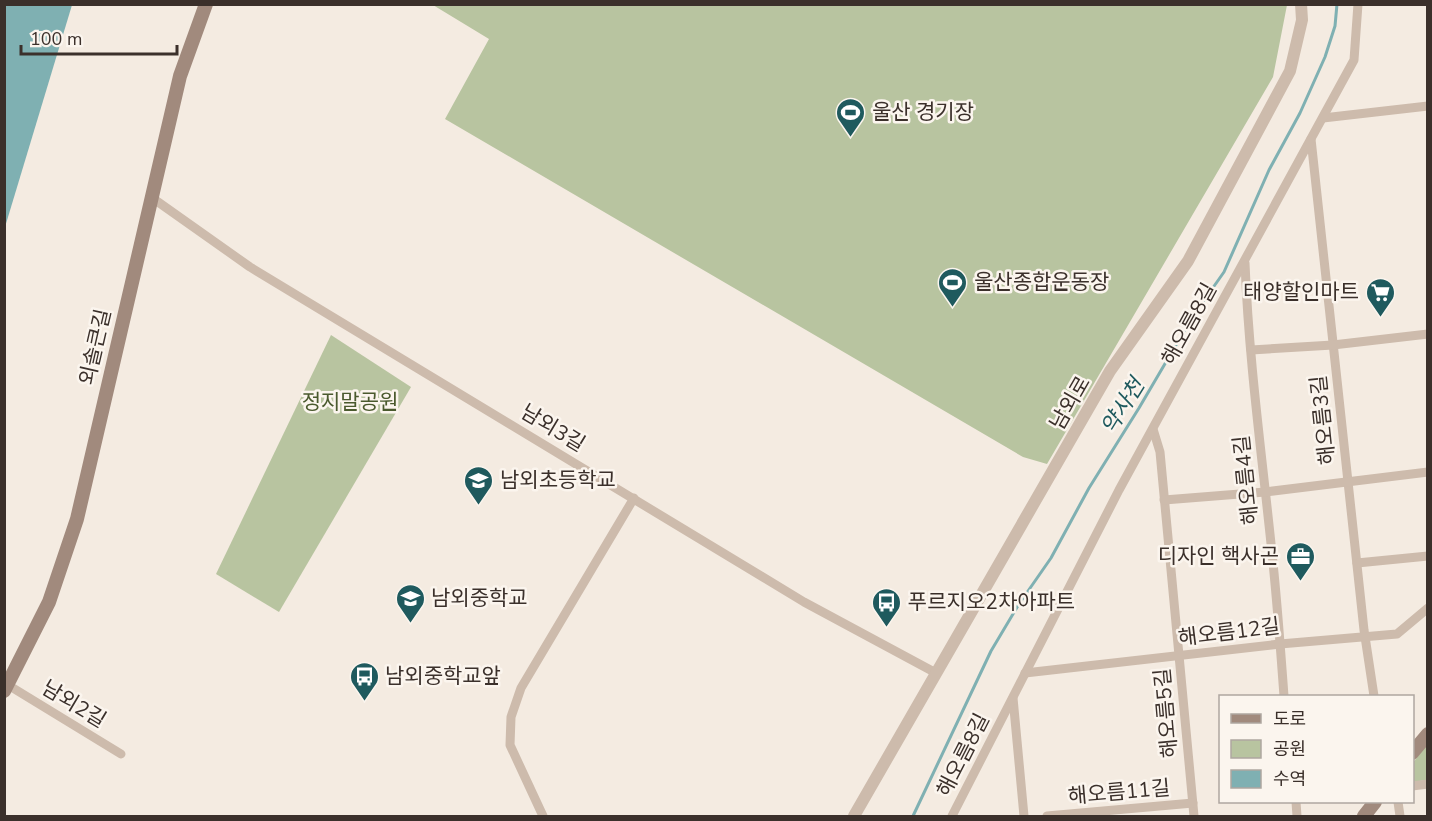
<svg xmlns="http://www.w3.org/2000/svg" width="1432" height="821" font-family="'Nunito Sans','Noto Sans KR',sans-serif">
  <rect width="100%" height="100%" fill="#f4ebe1"/>
  <g fill="#b8c4a0">
    <polygon points="433,5 1287,5 1273,77 1047,464 1023,457 445,119 489,39"/>
    <polygon points="331,335 411,387 279,612 216,574"/>
    <polygon points="1427,744 1427,780 1413,782 1412,764"/>
  </g>
  <polygon fill="#7fb0b2" points="5,4 72,5 5,227 4,5"/>
  <g fill="none" stroke-linecap="round" stroke-linejoin="round">
    <polyline stroke="#7fb0b2" stroke-width="3" points="913,816 991,651 1019,604 1051,558 1089,488 1139,408 1193,316 1224,272 1269,170 1300,113 1325,57 1335,26 1337,4"/>
    <g stroke="#cdbbac" stroke-width="9">
      <polyline points="1323,118 1428,106"/>
      <polyline points="1311,139 1364,630 1374,696"/>
      <polyline points="151,197 250,267 804,602 936,673"/>
      <path d="M1245 263C1249 367 1264 470 1274 573 1278 614 1281 655 1284 696"/>
      <polyline points="1251,350 1333,345 1428,334"/>
      <polyline points="1153,429 1160,452 1194,816"/>
      <polyline points="1164,500 1265,492 1428,472"/>
      <polyline points="1357,563 1428,556"/>
      <polyline points="1025,673 1280,644 1397,634 1428,608"/>
      <polyline points="8,685 121,754"/>
      <polyline points="1013,698 1024,816"/>
      <polyline points="1412,786 1428,784"/>
      <polyline points="1296,802 1297,816"/>
      <polyline points="1398,802 1400,816"/>
      <polyline points="543,816 510,745 511,717 521,688 634,498"/>
      <polyline points="952,816 1119,490 1354,60 1358,4"/>
      <polyline points="1047,816 1193,803"/>
    </g>
    <polyline stroke="#cdbbac" stroke-width="12" points="854,816 1110,371 1188,261 1290,71 1302,20 1301,4"/>
    <g stroke="#a18a7d" stroke-width="14">
      <polyline points="4,691 49,602 77,519 180,76 206,4"/>
      <polyline points="1412,753 1428,734"/>
      <polyline points="1364,816 1375,802"/>
    </g>
  </g>
  <defs>
    <symbol id="stadium-pin" viewBox="-11 -11 22 30"><path d="M0 17L-7.5 6A9.5 9.5 0 1 1 7.5 6Z" fill="#1f5a5e" stroke="#fbf5ee"/><path d="M0-5a6.5 5 0 1 0 0 10a6.5 5 0 1 0 0-10ZM-3.5-1.8h7v3.6h-7Z" fill="#fff"/></symbol>
    <symbol id="supermarket-pin" viewBox="-11 -11 22 30"><path d="M0 17L-7.5 6A9.5 9.5 0 1 1 7.5 6Z" fill="#1f5a5e" stroke="#fbf5ee"/><path d="M-6-5.5h2.5l.6 2H6L4.5 2H-2.5L-4.4-4H-6ZM-1.5 3.2a1.3 1.3 0 1 0 .1 0ZM3 3.2a1.3 1.3 0 1 0 .1 0Z" fill="#fff"/></symbol>
    <symbol id="school-pin" viewBox="-11 -11 22 30"><path d="M0 17L-7.5 6A9.5 9.5 0 1 1 7.5 6Z" fill="#1f5a5e" stroke="#fbf5ee"/><path d="M0-5L7-2L0 1L-7-2ZM-4 1L0 2.5L4 1V4Q0 6-4 4Z" fill="#fff"/></symbol>
    <symbol id="office-pin" viewBox="-11 -11 22 30"><path d="M0 17L-7.5 6A9.5 9.5 0 1 1 7.5 6Z" fill="#1f5a5e" stroke="#fbf5ee"/><path d="M-6-3h4V-5.5h4V-3h4V5H-6ZM-1-4.5V-3h2v-1.5ZM-6 0V1H6V0Z" fill="#fff"/></symbol>
    <symbol id="bus-pin" viewBox="-11 -11 22 30"><path d="M0 17L-7.5 6A9.5 9.5 0 1 1 7.5 6Z" fill="#1f5a5e" stroke="#fbf5ee"/><path d="M-5-6H5V4H4V6H2V4H-2V6H-4V4H-5ZM-3.5-4V0h7V-4ZM-3.5 1.2v1.5H-2V1.2ZM2 1.2v1.5H3.5V1.2Z" fill="#fff"/></symbol>
  </defs>
  <g fill-rule="evenodd">
    <use href="#stadium-pin" x="834" y="96" width="33" height="45"/>
    <use href="#stadium-pin" x="936" y="266" width="33" height="45"/>
    <use href="#supermarket-pin" x="1364" y="276" width="33" height="45"/>
    <use href="#school-pin" x="462" y="464" width="33" height="45"/>
    <use href="#office-pin" x="1284" y="540" width="33" height="45"/>
    <use href="#school-pin" x="394" y="582" width="33" height="45"/>
    <use href="#bus-pin" x="870" y="586" width="33" height="45"/>
    <use href="#bus-pin" x="348" y="660" width="33" height="45"/>
  </g>
  <g text-anchor="middle" stroke-width="5" stroke-linejoin="round" paint-order="stroke">
    <g font-size="21" fill="#3b302b" stroke="#fbf5ee" text-anchor="start">
      <text x="872" y="119">울산 경기장</text>
      <text x="974" y="289">울산종합운동장</text>
      <text x="1359" y="299" text-anchor="end">태양할인마트</text>
      <text x="500" y="487">남외초등학교</text>
      <text x="1279" y="563" text-anchor="end">디자인 핵사곤</text>
      <text x="431" y="605">남외중학교</text>
      <text x="908" y="609">푸르지오2차아파트</text>
      <text x="385" y="683">남외중학교앞</text>
    </g>
    <g font-size="21" fill="#3b302b" stroke="#fbf5ee">
      <text transform="translate(1189 324) rotate(-61)" y="7">해오름8길</text>
      <text transform="translate(95 347) rotate(-77)" y="7">외솔큰길</text>
      <text transform="translate(1070 403) rotate(-60)" y="7">남외로</text>
      <text transform="translate(1323 420) rotate(-96)" y="7">해오름3길</text>
      <text transform="translate(553 428) rotate(31)" y="7">남외3길</text>
      <text transform="translate(1246 480) rotate(-96)" y="7">해오름4길</text>
      <text transform="translate(1229 632) rotate(-7)" y="7">해오름12길</text>
      <text transform="translate(74 704) rotate(31)" y="7">남외2길</text>
      <text transform="translate(1166 713) rotate(-95)" y="7">해오름5길</text>
      <text transform="translate(963 755) rotate(-63)" y="7">해오름8길</text>
      <text transform="translate(1119 792) rotate(-5)" y="7">해오름11길</text>
    </g>
    <g font-size="21" fill="#4a5a2e" stroke="#fbf5ee">
      <text x="350" y="409">정지말공원</text>
    </g>
    <g font-size="22" font-style="italic" fill="#1f5a5e" stroke="#fbf5ee">
      <text transform="translate(1122 406) rotate(-58)" y="8">약사천</text>
    </g>
  </g>
  <rect width="1432" height="821" fill="none" stroke="#3b302b" stroke-width="12"/>
  <rect x="1219" y="695" width="195" height="108" fill="#fbf5ee" stroke="#aea6a0" stroke-width="1.5"/>
  <rect x="1231" y="714" width="30" height="9" fill="#a18a7d" stroke="#aea6a0" stroke-width="1.5"/>
  <text x="1273" y="725" font-size="18" fill="#3b302b">도로</text>
  <rect x="1231" y="740" width="30" height="18" fill="#b8c4a0" stroke="#aea6a0" stroke-width="1.5"/>
  <text x="1273" y="755" font-size="18" fill="#3b302b">공원</text>
  <rect x="1231" y="770" width="30" height="18" fill="#7fb0b2" stroke="#aea6a0" stroke-width="1.5"/>
  <text x="1273" y="785" font-size="18" fill="#3b302b">수역</text>
  <path d="M21 45v9h156v-9" fill="none" stroke="#3b302b" stroke-width="3"/>
  <text x="30" y="45" font-size="18" fill="#3b302b" stroke="#fbf5ee" stroke-width="4.5" paint-order="stroke">100 m</text>
</svg>
